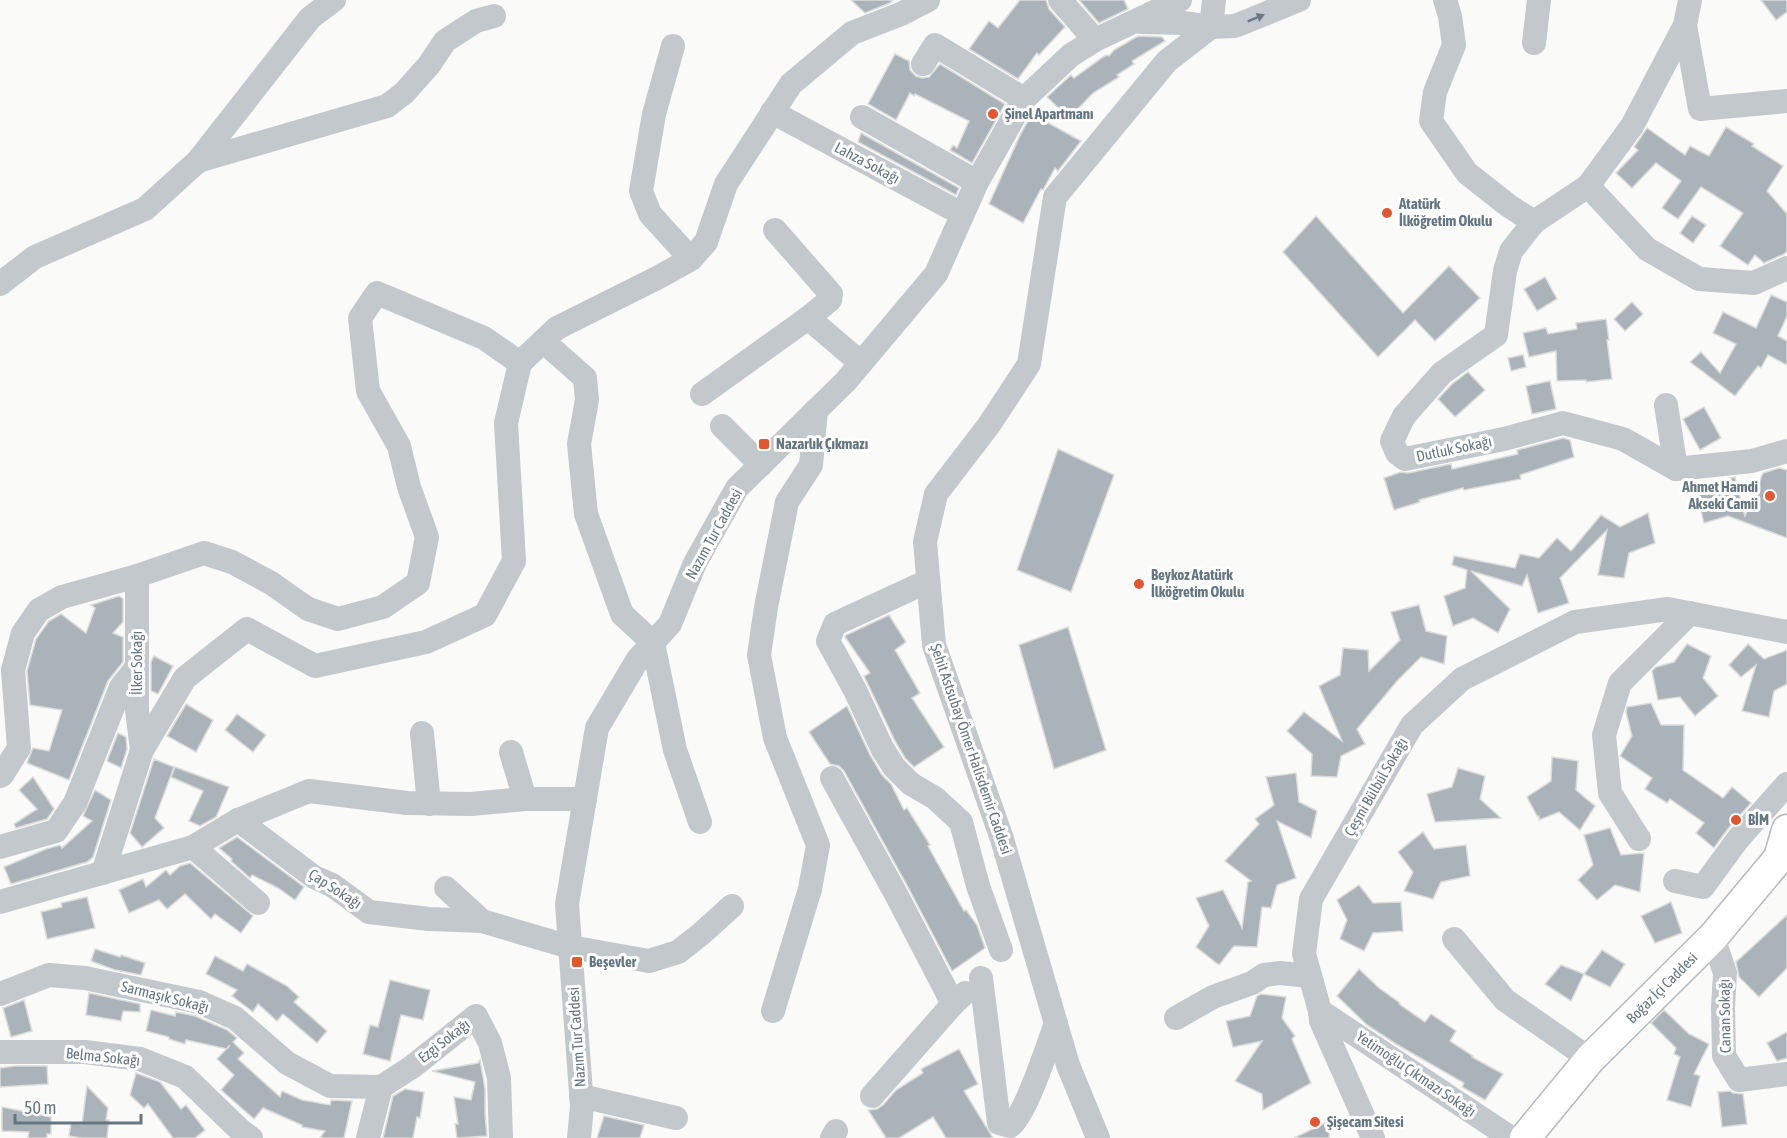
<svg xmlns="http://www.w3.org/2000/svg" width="1787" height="1138" font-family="'Asap Condensed',sans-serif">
  <rect width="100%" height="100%" fill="#fafaf8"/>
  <g fill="#aab3b9" stroke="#dcdcda" stroke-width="1.5">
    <polygon points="851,0 893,0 890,3 865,13"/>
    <polygon points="1020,0 1046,0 1049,9 1065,27 1039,55 1037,53 1018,79 969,49 989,21 998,28"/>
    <polygon points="1079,0 1124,0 1128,9 1099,23"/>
    <polygon points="1761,0 1787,0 1787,12 1776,20"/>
    <polygon points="1138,36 1162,37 1165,41 1132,61 1134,64 1117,75 1119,77 1093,93 1069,118 1047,97 1071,75 1074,78 1103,57 1107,55 1109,56 1114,50"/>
    <polygon points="895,54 909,61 910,70 916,76 922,78 929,77 940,64 1005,104 972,163 950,150 953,145 957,148 969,121 915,94 914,96 910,93 896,120 868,104"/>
    <polygon points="1032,114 1081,141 1058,171 1055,168 1043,190 1041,189 1023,223 989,204 1021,133"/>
    <polygon points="1726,127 1754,144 1752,146 1783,166 1767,191 1787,214 1787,251 1784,254 1764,263 1755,255 1748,265 1720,246 1743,213 1701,187 1678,219 1662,208 1681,181 1656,163 1632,188 1616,173 1638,150 1634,147 1647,128 1685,155 1690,146 1709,156"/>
    <polygon points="861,133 959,188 956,195 858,142"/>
    <polygon points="1316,216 1403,313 1449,266 1480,298 1435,341 1415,320 1378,357 1283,252"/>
    <polygon points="1692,216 1706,225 1693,243 1680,233"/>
    <polygon points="1545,277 1557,299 1537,311 1524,289"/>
    <polygon points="1771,295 1787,302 1787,316 1778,336 1787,341 1787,365 1768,355 1761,368 1758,366 1735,396 1690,362 1701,352 1720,373 1736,344 1713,333 1723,312 1756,328"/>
    <polygon points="1632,302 1643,314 1625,331 1614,319"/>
    <polygon points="1606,319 1609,340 1607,340 1612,379 1586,382 1586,380 1557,381 1556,351 1529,357 1523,333 1546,328 1548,334 1577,329 1576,323"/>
    <polygon points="1523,355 1526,367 1511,371 1508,358"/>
    <polygon points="1468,372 1485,390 1455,417 1438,399 1452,384"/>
    <polygon points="1550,381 1556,409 1532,414 1526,386"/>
    <polygon points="1704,407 1721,438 1700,450 1683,419"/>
    <polygon points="1563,438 1570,440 1574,457 1520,475 1521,479 1464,490 1463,488 1419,500 1420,502 1394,510 1384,478 1401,472 1408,473 1451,464 1452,469 1518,454 1517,450"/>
    <polygon points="1058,449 1114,475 1071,592 1017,570"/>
    <polygon points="1779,468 1787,470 1787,538 1728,516 1704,523 1695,487 1735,477 1745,516 1763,473"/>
    <polygon points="1648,513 1655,543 1629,553 1624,578 1598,575 1607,530 1560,578 1569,603 1538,613 1527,575 1522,586 1471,571 1510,609 1498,633 1473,618 1453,626 1444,596 1465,588 1467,570 1452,565 1454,556 1515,568 1520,554 1539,558 1557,538 1571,551 1601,515 1620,527"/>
    <polygon points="119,596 123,599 123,622 113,633 123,637 123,662 108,681 69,780 27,763 33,748 49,751 62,710 30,705 27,671 36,639 49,621 61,614 86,633 95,608 91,605"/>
    <polygon points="1419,605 1426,631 1447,636 1444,664 1421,657 1397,681 1357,729 1365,744 1341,756 1337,777 1311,776 1312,754 1287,731 1304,712 1342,741 1319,686 1340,675 1343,648 1368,650 1369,671 1400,640 1391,612"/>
    <polygon points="889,615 906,642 895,650 920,693 912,698 944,747 914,767 905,758 895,741 864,676 870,673 845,637 846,635"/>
    <polygon points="1068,627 1106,750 1054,769 1019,645"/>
    <polygon points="1687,644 1711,656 1703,678 1718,696 1695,716 1680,697 1658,700 1652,671 1656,667 1674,662"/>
    <polygon points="1748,644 1764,659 1787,650 1787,684 1774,691 1769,717 1742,711 1756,665 1741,677 1729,665"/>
    <polygon points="154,656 173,666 158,694 151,691 151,662"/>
    <polygon points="1651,703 1661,725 1684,725 1683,770 1723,798 1732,787 1751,803 1727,830 1714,848 1696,833 1704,823 1670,799 1667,803 1645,789 1652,778 1620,756 1632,736 1626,712 1627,707"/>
    <polygon points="186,704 213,720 196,752 167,736"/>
    <polygon points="847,706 870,755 882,775 891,784 904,810 907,808 930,845 928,846 964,911 966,910 977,925 985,948 952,971 909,889 844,771 839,766 830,764 809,732"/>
    <polygon points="237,714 266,735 253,752 225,730"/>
    <polygon points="118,733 126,737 127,749 121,768 107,761"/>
    <polygon points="1552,757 1578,761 1576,790 1595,806 1580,830 1559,812 1539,820 1539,816 1537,816 1527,797 1551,781"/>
    <polygon points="154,759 174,767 155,818 164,828 142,847 130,833"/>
    <polygon points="175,767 229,787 216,817 200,826 189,821 203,791 171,777"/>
    <polygon points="1458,768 1485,776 1480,799 1501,818 1435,822 1427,794 1452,787"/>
    <polygon points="1296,773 1299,802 1317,811 1311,838 1277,821 1296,878 1277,885 1271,908 1262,907 1257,947 1234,946 1219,965 1196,947 1209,926 1196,898 1223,890 1242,928 1248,882 1251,881 1225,861 1259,824 1255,819 1274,805 1266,777"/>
    <polygon points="33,777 54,809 47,819 16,828 14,824 37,809 19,790"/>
    <polygon points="95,790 111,800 93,857 87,862 11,884 4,867 46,849 60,845 62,848 92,821 83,816"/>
    <polygon points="1610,828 1621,855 1644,853 1640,892 1615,885 1597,900 1578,880 1593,865 1584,835"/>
    <polygon points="1423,832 1434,849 1466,845 1470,876 1441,882 1433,899 1404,891 1413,872 1398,852"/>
    <polygon points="237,837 304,887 295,900 278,888 252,875 250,878 231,861 232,859 219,848"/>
    <polygon points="190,863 253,916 241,933 215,914 211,919 185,894 167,909 159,900 129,913 119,890 143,879 146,887 166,870 170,875 180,866"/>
    <polygon points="1359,885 1373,903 1401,902 1403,931 1373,933 1364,951 1340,939 1347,920 1337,900"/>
    <polygon points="87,897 95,928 47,939 41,912 62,907 61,903"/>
    <polygon points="1671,902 1682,933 1655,943 1641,916"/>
    <polygon points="1787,915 1787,968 1759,997 1739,977 1736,962"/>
    <polygon points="95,949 120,957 121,955 145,963 141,975 115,970 91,961"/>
    <polygon points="1602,950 1625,964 1610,987 1584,974"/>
    <polygon points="215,956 243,971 247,964 287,986 299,997 294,1002 327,1031 317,1043 283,1014 277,1021 258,1004 253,1012 232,996 237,990 206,974"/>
    <polygon points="1561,965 1584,974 1571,1001 1545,984"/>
    <polygon points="1359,969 1379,988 1400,1003 1399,1004 1425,1022 1431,1014 1456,1031 1450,1041 1473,1056 1472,1057 1503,1074 1485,1100 1462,1087 1464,1083 1396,1044 1367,1025 1337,996"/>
    <polygon points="390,980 430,990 423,1020 401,1015 390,1061 363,1054 370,1025 378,1027"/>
    <polygon points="89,993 140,1004 140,1012 123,1011 121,1021 86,1015"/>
    <polygon points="1261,994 1286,997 1282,1018 1295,1036 1292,1039 1311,1083 1263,1110 1262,1094 1235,1081 1262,1041 1233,1047 1226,1021 1250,1016 1257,996"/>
    <polygon points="24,1000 32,1031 11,1037 3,1008"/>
    <polygon points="151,1010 175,1016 176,1012 195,1016 227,1030 237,1038 233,1042 244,1053 238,1059 280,1097 282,1091 302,1100 330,1105 331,1100 352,1101 344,1138 320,1138 325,1131 302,1127 302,1125 263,1108 254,1119 221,1090 234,1075 217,1059 230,1045 227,1049 186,1040 185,1044 169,1039 169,1037 146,1031"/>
    <polygon points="1664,1010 1689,1034 1709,1044 1694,1074 1700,1076 1691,1107 1667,1100 1680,1057 1674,1054 1676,1048 1651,1023"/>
    <polygon points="1787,1032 1787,1058 1777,1061 1767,1043"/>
    <polygon points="959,1049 978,1084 964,1091 993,1138 946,1138 933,1117 899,1138 886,1138 868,1110 877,1109 883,1105 896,1090 923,1073 921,1069"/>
    <polygon points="480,1060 485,1089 485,1114 487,1136 457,1138 455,1124 458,1124 454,1097 471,1100 475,1082 432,1071 478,1063"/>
    <polygon points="15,1066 47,1066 48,1084 0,1087 0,1068"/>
    <polygon points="136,1073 160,1082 181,1109 186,1105 205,1130 195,1138 173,1138 148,1104 144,1108 130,1095"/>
    <polygon points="87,1086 108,1108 106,1120 109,1120 107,1138 81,1138 69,1136 71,1123 82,1124"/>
    <polygon points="405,1089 424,1092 420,1118 417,1117 413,1138 383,1138 393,1096"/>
    <polygon points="1730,1091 1733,1093 1743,1094 1747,1124 1722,1127 1718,1092"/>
    <polygon points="2,1107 51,1117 51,1134 47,1134 47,1138 28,1138 29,1132 2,1131"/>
    <polygon points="604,1116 644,1125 640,1138 597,1138"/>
    <polygon points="1331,1120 1329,1138 1294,1138"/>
  </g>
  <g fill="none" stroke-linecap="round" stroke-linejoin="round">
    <defs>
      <polyline id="major" points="1525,1138 1590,1059 1713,937 1779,858 1787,830"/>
    </defs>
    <use href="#major" stroke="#b5babe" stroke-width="33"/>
    <g stroke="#c3c8cc" stroke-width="24">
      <polyline points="1060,0 1095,40"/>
      <polyline points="1445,0 1450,16 1454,45 1435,92 1431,121 1467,173 1509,206 1534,222 1588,186 1647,249 1699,279 1754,283 1787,268"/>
      <polyline points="1690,0 1685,25 1700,109 1787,101"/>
      <polyline points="1141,22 1183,23 1211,27 1235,26 1299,0"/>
      <polyline points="1534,43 1539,0"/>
      <polyline points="673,46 654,114 641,191 650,214 691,259"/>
      <polyline points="923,64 935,45 1024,99"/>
      <polyline points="772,112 962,214"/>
      <polyline points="862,117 977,182"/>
      <polyline points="198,161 387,106 404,93 429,65 445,41 476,21 494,16"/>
      <polyline points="1588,186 1632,126 1685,25"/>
      <polyline points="1534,222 1511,251 1505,271 1496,335 1442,373 1404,416 1392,441 1397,453 1405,459 1504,439 1563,423 1623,439 1676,469 1752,461 1787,451"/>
      <polyline points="775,230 831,294 830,300 808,318"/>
      <polyline points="0,284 35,257 145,209 198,161 310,18 334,0"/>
      <polyline points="543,341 585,378 587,400 579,444 586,514 622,614 653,643 675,750 700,822"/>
      <polyline points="702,394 808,318 861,363"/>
      <polyline points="1666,405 1676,469"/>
      <polyline points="722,426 761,465"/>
      <polyline points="137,576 137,710 142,750"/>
      <polyline points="928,581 835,624 828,641 855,690 882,748 894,767 911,784 935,798 961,822 978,886 1001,950"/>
      <polyline points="422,733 429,804"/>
      <polyline points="511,752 525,799"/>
      <polyline points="0,776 2,775 19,748 13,670 23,633 39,610 62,597 137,576 204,553 232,562 271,583 308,609 338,619 383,607 418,583 427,537 409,487 399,446 368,391 360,318 377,293 484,338 520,363"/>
      <polyline points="832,778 897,896 953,1004"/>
      <polyline points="238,820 314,877 332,885 369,912 429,919 482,921 570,947 649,961 678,952 701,934 732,906"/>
      <polyline points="1639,839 1610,793 1604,735 1620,683 1690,613"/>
      <polyline points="0,847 56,831 75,803 121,687 137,667"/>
      <polyline points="193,847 258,903"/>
      <polyline points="103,873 142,750 185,678 247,629 315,666 426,642 485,615 514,561 506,423 520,363 557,328 659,277 691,259 706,242 726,184 791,84 852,33 901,14 928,0"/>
      <polyline points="1675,881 1703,887 1738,839 1787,784"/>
      <polyline points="446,888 482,921"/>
      <polyline points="0,902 193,847 238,820 309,791 407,803 471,804 525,799 585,799"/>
      <polyline points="1713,937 1725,973 1723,1007 1724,1056 1739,1080 1787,1074"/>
      <polyline points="1454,939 1505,1000 1590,1059"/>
      <path d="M981 978 999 1123 1010 1126C1026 1115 1048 1045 1056 1023"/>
      <polyline points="0,994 49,975 85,978 199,1002 235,1018 287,1063 330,1086 381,1087"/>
      <polyline points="773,1011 810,889 818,845 775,738 759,655 766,607 787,502 811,465 816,410"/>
      <polyline points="1320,1011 1511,1138"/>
      <polyline points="1176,1018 1213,997 1252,983 1264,975 1280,973 1310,976"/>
      <polyline points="0,1052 85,1052 140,1059 185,1077 241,1131 251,1138"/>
      <polyline points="581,1096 676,1118"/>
      <polyline points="872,1096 953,1004 965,993"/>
      <polyline points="368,1138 381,1087 412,1067 476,1016 490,1043 499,1078 501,1138"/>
      <polyline points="579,1138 582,1106 567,904 597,728 638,659 670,624 695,563 737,488 846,381 936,274 977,182 1024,99 1071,55 1095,40 1180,0"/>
      <polyline points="832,1138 836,1131"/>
      <polyline points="1098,1138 1068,1065 1002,839 934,645 925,542 936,494 989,425 1029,364 1055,197 1167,61 1211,27 1214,0"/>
      <polyline points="1373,1138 1321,1021 1320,1011 1304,954 1311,899 1412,725 1462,679 1575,622 1668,609 1787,632"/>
    </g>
    <use href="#major" stroke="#fff" stroke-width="30"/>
  </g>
  <defs><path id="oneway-solid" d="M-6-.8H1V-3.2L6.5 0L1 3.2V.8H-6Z" transform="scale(1.5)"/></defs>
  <use fill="#6a7a87" href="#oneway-solid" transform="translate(1256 18) rotate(-22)"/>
  <g fill="#e4572e" stroke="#fff" stroke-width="2">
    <circle cx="993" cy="114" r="6"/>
    <circle cx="1387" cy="213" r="6"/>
    <rect x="758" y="438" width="12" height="12" rx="3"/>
    <circle cx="1770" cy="496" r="6"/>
    <circle cx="1139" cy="584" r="6"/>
    <circle cx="1736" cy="820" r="6"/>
    <rect x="571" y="956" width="12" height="12" rx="3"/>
    <circle cx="1315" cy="1122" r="6"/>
  </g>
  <g text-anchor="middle" stroke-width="6" stroke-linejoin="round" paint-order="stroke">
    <g font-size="15" font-weight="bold" fill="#657683" stroke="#fff" text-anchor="start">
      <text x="1005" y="119">Şinel Apartmanı</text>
      <text x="1399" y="209">Atatürk<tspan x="1399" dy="17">İlköğretim Okulu</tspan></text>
      <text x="776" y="449">Nazarlık Çıkmazı</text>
      <text x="1758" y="492" text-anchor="end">Ahmet Hamdi<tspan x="1758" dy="17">Akseki Camii</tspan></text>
      <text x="1151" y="580">Beykoz Atatürk<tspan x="1151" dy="17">İlköğretim Okulu</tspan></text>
      <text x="1748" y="825">BİM</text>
      <text x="589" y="967">Beşevler</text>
      <text x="1327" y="1127">Şişecam Sitesi</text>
    </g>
    <g font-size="15" fill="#657683" stroke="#fff">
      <text transform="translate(867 163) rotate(28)" y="5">Lahza Sokağı</text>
      <text transform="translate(1454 449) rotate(-12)" y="5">Dutluk Sokağı</text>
      <text transform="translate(714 534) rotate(-61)" y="5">Nazım Tur Caddesi</text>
      <text transform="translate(137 663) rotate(-90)" y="5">İlker Sokağı</text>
      <text transform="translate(971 749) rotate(71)" y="5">Şehit Astsubay Ömer Halisdemir Caddesi</text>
      <text transform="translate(1376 787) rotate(-60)" y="5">Çeşmi Bülbül Sokağı</text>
      <text transform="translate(335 889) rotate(33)" y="5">Çap Sokağı</text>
      <text transform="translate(1662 988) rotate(-45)" y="5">Boğaz İçi Caddesi</text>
      <text transform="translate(165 997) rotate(14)" y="5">Sarmaşık Sokağı</text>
      <text transform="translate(1725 1016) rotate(-91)" y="5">Canan Sokağı</text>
      <text transform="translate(577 1037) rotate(-94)" y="5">Nazım Tur Caddesi</text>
      <text transform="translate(444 1041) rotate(-38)" y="5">Ezgi Sokağı</text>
      <text transform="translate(103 1057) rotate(6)" y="5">Belma Sokağı</text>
      <text transform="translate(1416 1074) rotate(34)" y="5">Yetimoğlu Çıkmazı Sokağı</text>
    </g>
  </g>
  <path d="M15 1114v9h126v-9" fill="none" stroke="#657683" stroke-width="3"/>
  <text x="24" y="1114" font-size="18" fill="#657683" stroke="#ffffff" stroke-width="4.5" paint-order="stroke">50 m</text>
</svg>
